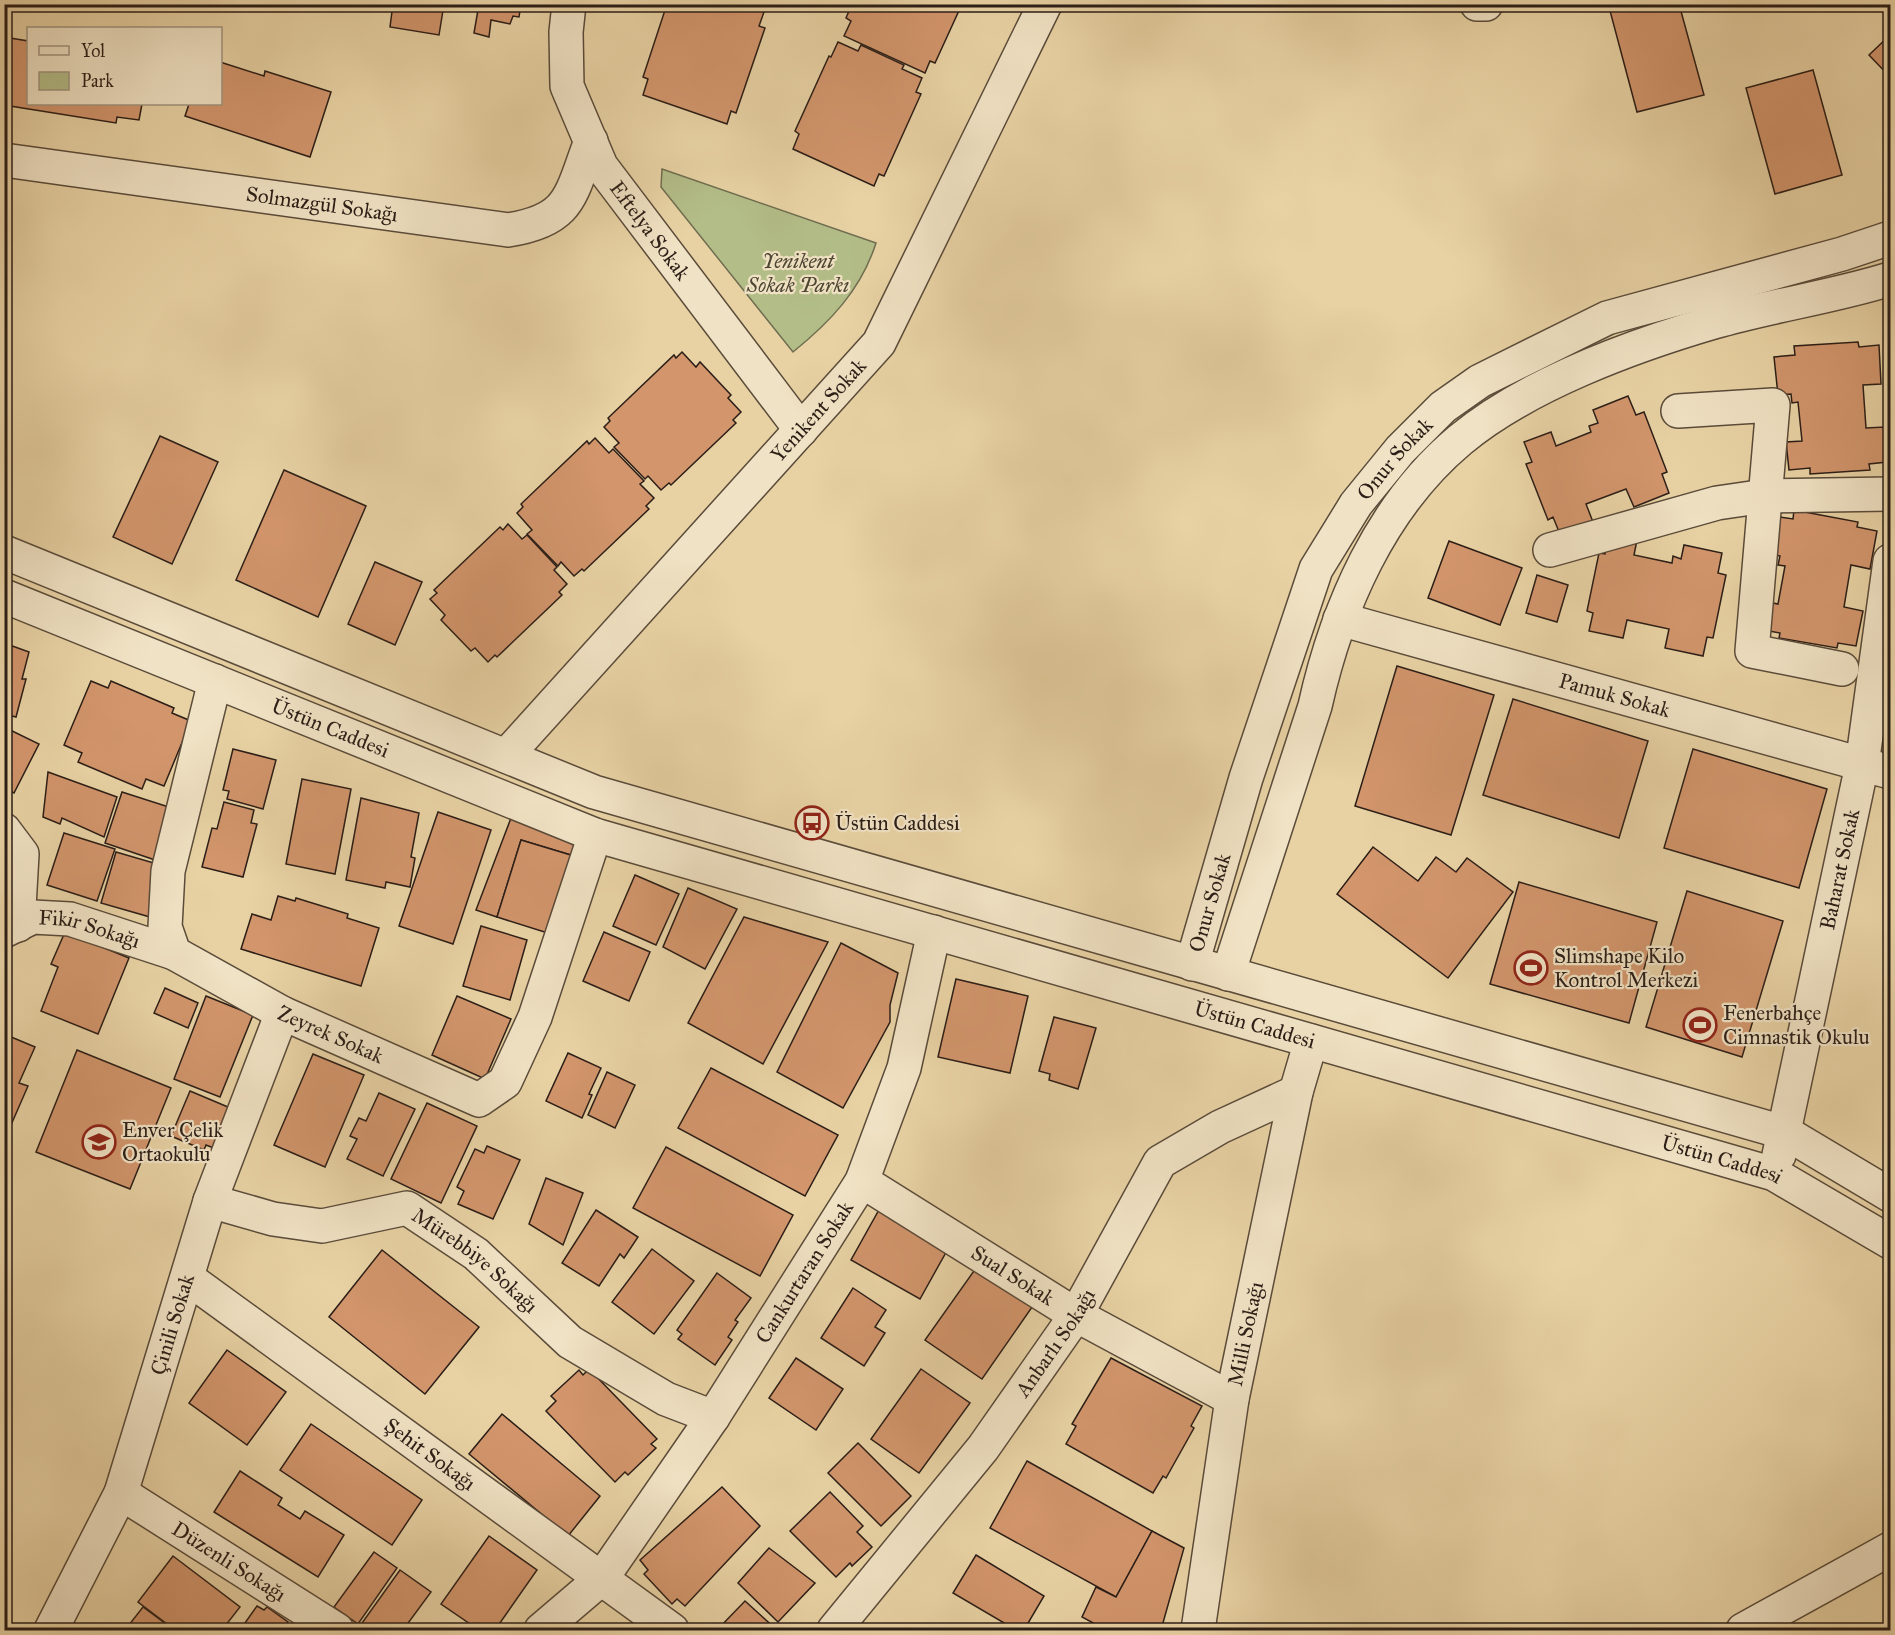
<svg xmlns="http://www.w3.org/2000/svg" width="1895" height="1635" font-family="'IM FELL Great Primer',serif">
  <rect width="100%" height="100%" fill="#e8d2a4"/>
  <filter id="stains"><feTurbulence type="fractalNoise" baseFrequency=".00333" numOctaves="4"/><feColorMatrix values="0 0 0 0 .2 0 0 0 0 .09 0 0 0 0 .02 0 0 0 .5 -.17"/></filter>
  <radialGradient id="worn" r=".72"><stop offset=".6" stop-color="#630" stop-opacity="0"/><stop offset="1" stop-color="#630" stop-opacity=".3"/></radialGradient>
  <path fill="#b3bd88" stroke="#6f6e50" stroke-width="1.5" d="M662 169 876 243C861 290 830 322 793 352L661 187Z"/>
  <g fill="#d2956c" stroke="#2b1e17" stroke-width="1.5">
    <polygon points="393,4 444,4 439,35 390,27"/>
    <polygon points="479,4 521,4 519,17 513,16 510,24 491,20 489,37 474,33"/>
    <polygon points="667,4 744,4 764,12 759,26 765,28 736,113 731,111 727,124 643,95 648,79 643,77"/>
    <polygon points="852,4 962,4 935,63 930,61 925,73 844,36 851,21 846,18"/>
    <polygon points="1617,4 1679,4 1704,95 1637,112 1609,7"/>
    <polygon points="1890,35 1890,77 1869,55"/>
    <polygon points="4,37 28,41 28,104 142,104 139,120 117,117 116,123 4,105"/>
    <polygon points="838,42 858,51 861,45 904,65 902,69 922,78 916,92 921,94 884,176 879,174 874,186 793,149 799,134 795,131 829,56 831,57"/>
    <polygon points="220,62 264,76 265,71 331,92 310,157 185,116 189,104 220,104"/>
    <polygon points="1813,70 1842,175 1775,194 1746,88"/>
    <polygon points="1858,342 1859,347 1879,345 1881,384 1863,385 1866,428 1885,427 1887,462 1869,464 1870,470 1810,474 1810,468 1789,470 1786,442 1802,441 1798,402 1792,403 1791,394 1778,395 1774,357 1795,355 1794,346"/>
    <polygon points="682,352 696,367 700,362 731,395 728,398 741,412 733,420 736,423 671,485 669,483 661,490 648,476 645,479 614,447 619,443 604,427 610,421 608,418 674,355 676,358"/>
    <polygon points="1628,396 1636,415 1644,412 1667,472 1662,474 1669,493 1634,507 1626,489 1586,504 1593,522 1560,534 1553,517 1548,520 1526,464 1532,462 1524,442 1551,432 1556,446 1591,432 1589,426 1598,423 1593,410"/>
    <polygon points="160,436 218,462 172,564 113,537"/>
    <polygon points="595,438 609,453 613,449 644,481 640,484 654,498 646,506 649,509 584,571 582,569 574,576 561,562 558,566 527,534 532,530 517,513 523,507 521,504 587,441 589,444"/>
    <polygon points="284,470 366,506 318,617 236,580"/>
    <polygon points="1794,510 1858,522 1857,527 1877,531 1870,569 1851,565 1844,607 1863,611 1856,646 1838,643 1837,648 1779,638 1780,633 1758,629 1763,601 1778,604 1785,566 1778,565 1780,556 1766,553 1773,516 1793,519"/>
    <polygon points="508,524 522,539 527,535 557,567 554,570 567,584 559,592 562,595 497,657 495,655 488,662 475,648 471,651 441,620 445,615 430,599 437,593 434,590 500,527 503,530"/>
    <polygon points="1610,534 1637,540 1634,555 1672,563 1673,556 1681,559 1684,545 1722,553 1718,573 1726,575 1713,638 1707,637 1703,656 1665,648 1669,629 1627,620 1623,638 1589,631 1593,613 1587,611 1599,553 1605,554"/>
    <polygon points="1449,541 1522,568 1500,625 1428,598"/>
    <polygon points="375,562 422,582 395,645 348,624"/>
    <polygon points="1537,575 1568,585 1557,622 1526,613"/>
    <polygon points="4,643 29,652 22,679 26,679 16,717 4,714"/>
    <polygon points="1397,666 1494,695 1451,835 1355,806"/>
    <polygon points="91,681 108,688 111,681 174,708 172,713 191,721 164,786 146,779 142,789 78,762 82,753 64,745"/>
    <polygon points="1513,699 1648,741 1619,838 1483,795"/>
    <polygon points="4,727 39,744 14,793 4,788"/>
    <polygon points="233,749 276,760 263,809 227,799 229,791 223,790"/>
    <polygon points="1693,749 1827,789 1799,888 1664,848"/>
    <polygon points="48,772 117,797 104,837 62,818 60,824 43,817"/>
    <polygon points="302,779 351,789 335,874 286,864"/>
    <polygon points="122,792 175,809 158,861 105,843"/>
    <polygon points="361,798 419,813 411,857 415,858 410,887 386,882 385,888 346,880"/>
    <polygon points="224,802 254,810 251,823 257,824 243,877 202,867 212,828 217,829"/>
    <polygon points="514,810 579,832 571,855 521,840 497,917 476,910"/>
    <polygon points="438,812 491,830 453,944 399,926"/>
    <polygon points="64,833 115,849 97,901 47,885"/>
    <polygon points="521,840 574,856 551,934 497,917"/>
    <polygon points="1373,847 1418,881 1436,857 1456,872 1467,858 1513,892 1448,978 1337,894"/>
    <polygon points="116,852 164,866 150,917 101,903"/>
    <polygon points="635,875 679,894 656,945 613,926"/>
    <polygon points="1519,882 1657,922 1629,1023 1490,984"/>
    <polygon points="688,888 737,909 705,969 663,947"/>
    <polygon points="1687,891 1783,921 1742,1057 1646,1027"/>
    <polygon points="278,896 295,901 296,898 348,914 347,918 379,928 361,986 241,949 252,914 271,920"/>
    <polygon points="744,917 828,942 763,1064 688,1023"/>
    <polygon points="481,926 527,940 510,1000 463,986"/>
    <polygon points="65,932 129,958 98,1034 41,1011 58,967 51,964"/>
    <polygon points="604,932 650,952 629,1001 583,981"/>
    <polygon points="841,943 898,973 890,1005 890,1022 843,1108 777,1072"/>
    <polygon points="956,979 1028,996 1010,1073 938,1057"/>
    <polygon points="165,988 198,1003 188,1028 154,1013"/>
    <polygon points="206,996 253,1015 220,1097 174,1079"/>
    <polygon points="457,996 511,1019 485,1079 432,1055"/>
    <polygon points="1054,1017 1096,1028 1078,1089 1049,1080 1050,1074 1039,1071"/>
    <polygon points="4,1034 35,1047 19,1083 28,1086 4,1141"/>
    <polygon points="77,1050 171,1088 130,1189 36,1152"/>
    <polygon points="568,1053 601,1068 589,1094 592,1095 582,1118 546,1101"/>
    <polygon points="313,1054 364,1075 325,1167 274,1145"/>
    <polygon points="711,1068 838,1135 805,1196 678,1128"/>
    <polygon points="607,1072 635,1085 615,1128 588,1115"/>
    <polygon points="190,1091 235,1110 219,1150 206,1145 204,1150 171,1136"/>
    <polygon points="379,1093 415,1109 383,1176 347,1159 357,1139 350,1136 359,1118 366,1121"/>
    <polygon points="427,1103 477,1126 441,1203 391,1179"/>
    <polygon points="487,1146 520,1160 493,1219 458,1204 464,1191 457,1187 475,1149 484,1153"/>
    <polygon points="666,1147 793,1215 760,1276 633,1208"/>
    <polygon points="546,1178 583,1193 563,1245 529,1224"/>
    <polygon points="880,1208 949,1247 920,1299 851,1260"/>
    <polygon points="596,1210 638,1237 624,1258 620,1254 599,1286 562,1263"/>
    <polygon points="652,1249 694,1281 654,1334 612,1302"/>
    <polygon points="382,1250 479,1327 425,1394 329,1317"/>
    <polygon points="981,1261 1037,1300 982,1379 925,1340"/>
    <polygon points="717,1273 751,1298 735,1320 738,1322 728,1337 732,1340 715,1365 678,1339 682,1334 677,1330"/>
    <polygon points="853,1288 886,1310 875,1327 885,1333 864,1366 821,1338"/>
    <polygon points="227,1350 286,1392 247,1445 189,1403"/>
    <polygon points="796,1358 843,1389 816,1430 769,1398"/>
    <polygon points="1111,1358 1202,1406 1191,1426 1194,1428 1166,1478 1163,1476 1153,1493 1066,1444 1076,1426 1072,1424"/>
    <polygon points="589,1369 657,1439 651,1444 656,1448 628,1475 625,1472 615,1482 546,1411 556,1401 551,1396 579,1370 583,1375"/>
    <polygon points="921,1369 970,1403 919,1473 871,1439"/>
    <polygon points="502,1414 600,1496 568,1536 469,1454"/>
    <polygon points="311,1424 422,1500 392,1545 280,1470"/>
    <polygon points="858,1443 911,1496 881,1526 828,1473"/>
    <polygon points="1027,1461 1152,1531 1116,1597 990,1528"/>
    <polygon points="240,1471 282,1498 278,1505 300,1519 305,1511 344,1535 318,1577 214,1512"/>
    <polygon points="722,1487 760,1526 685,1606 677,1599 672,1604 644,1574 648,1570 640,1560"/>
    <polygon points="830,1492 863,1526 857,1532 872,1547 852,1566 850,1563 836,1577 790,1531"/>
    <polygon points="1152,1531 1184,1548 1161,1630 1106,1630 1082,1617 1096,1587 1116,1597"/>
    <polygon points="489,1536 537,1570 495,1630 479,1630 441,1604"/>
    <polygon points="769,1548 815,1583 778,1622 738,1583"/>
    <polygon points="374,1552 397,1568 358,1624 334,1607"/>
    <polygon points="976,1555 1044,1596 1024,1630 1016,1630 953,1593"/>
    <polygon points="173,1556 240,1607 222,1630 175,1630 138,1602"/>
    <polygon points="400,1570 431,1592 403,1630 357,1630"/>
    <polygon points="745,1601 777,1630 717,1630"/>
    <polygon points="257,1606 264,1610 267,1607 288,1622 285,1626 291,1630 240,1630"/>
    <polygon points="143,1607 174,1630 125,1630"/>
  </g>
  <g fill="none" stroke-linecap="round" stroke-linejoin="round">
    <defs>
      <g id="minor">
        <path id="s1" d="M569 4 566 32 567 86 601 166 801 430"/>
        <polyline points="1477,4 1486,4"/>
        <path id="s2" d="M4 160 508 230C572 220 570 195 591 141"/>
        <polyline points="1678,411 1773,405 1752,651 1842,669"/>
        <polyline points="1550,550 1717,503 1765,496 1890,494"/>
        <polyline points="4,552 594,792 1786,1133 1890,1195"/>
        <path id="s3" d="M4 596 595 835 1774 1174 1890 1242"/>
        <path id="s4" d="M1340 619 1890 772"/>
        <path id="s5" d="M215 681 168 871 165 927 174 953 282 1013 479 1100 505 1082 535 1017 595 835"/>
        <path id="s6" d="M506 756 879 343 1045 4"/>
        <polyline points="4,830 22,854 18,925"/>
        <path id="s7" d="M4 931 33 917 70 919 174 953"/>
        <path id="s8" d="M1192 964 1246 778 1316 569 1356 504 1400 450 1443 407 1480 381 1607 318 1842 254 1890 238"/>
        <path d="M1228 974 1315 706C1337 607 1381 506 1460 440 1526 385 1632 346 1714 322 1772 305 1833 297 1890 279"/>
        <path id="s9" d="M1779 1155 1862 765 1890 561"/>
        <path id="s10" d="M862 1181 1076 1315 1232 1399"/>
        <path id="s11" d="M210 1201 273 1219 322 1226 407 1208 476 1254 570 1342 666 1399 713 1417"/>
        <path id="s12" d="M189 1279 672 1630"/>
        <path id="s13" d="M121 1493 337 1630"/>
        <path id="s14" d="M51 1630 121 1493 210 1201 282 1013"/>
        <path id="s15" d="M541 1630 602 1578 713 1417 862 1181 904 1068 934 932"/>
        <path id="s16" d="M834 1630 983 1448 1076 1315 1160 1162 1220 1127 1296 1092"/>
        <path id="s17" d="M1198 1630 1232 1399 1296 1092 1311 1041"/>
        <polyline points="1743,1630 1890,1549"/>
      </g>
    </defs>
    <use href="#minor" stroke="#5a4b3a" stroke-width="36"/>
    <use href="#minor" stroke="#f0e2c4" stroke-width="33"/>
  </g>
  <defs>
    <symbol id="bus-ring" viewBox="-11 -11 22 22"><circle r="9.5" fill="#f0e2c4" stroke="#8f2418" stroke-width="1.5"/><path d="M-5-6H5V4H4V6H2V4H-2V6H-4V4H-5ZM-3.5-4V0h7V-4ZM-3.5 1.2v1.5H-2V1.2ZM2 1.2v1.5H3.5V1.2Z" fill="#8f2418"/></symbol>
    <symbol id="stadium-ring" viewBox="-11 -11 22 22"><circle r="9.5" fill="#f0e2c4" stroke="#8f2418" stroke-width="1.5"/><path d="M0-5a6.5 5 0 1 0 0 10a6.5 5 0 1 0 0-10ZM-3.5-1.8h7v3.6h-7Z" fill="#8f2418"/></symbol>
    <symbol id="school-ring" viewBox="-11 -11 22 22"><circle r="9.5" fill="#f0e2c4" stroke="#8f2418" stroke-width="1.5"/><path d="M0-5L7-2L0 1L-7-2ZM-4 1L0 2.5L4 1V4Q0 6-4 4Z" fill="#8f2418"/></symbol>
  </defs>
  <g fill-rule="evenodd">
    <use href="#bus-ring" x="793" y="804" width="38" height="38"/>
    <use href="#stadium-ring" x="1512" y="949" width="38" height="38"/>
    <use href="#stadium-ring" x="1681" y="1006" width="38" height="38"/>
    <use href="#school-ring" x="80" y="1123" width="38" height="38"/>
  </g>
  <g text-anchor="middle" stroke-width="4.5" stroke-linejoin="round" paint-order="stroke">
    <g font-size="21" fill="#2b1e17" stroke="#f0e2c4">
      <text dy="7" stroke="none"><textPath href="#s2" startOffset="321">Solmazgül Sokağı</textPath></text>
      <text dy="7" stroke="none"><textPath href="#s1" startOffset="250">Eftelya Sokak</textPath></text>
      <text dy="7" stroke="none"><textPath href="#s6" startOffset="466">Yenikent Sokak</textPath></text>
      <text dy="7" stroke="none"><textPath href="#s8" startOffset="550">Onur Sokak</textPath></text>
      <text dy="7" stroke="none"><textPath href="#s4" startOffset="285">Pamuk Sokak</textPath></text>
      <text dy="7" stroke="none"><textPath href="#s3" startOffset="352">Üstün Caddesi</textPath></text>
      <text dy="7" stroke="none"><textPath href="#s9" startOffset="292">Baharat Sokak</textPath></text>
      <text dy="7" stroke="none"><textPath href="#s8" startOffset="64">Onur Sokak</textPath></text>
      <text dy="7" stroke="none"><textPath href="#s7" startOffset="90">Fikir Sokağı</textPath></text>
      <text dy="7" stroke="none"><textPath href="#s3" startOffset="1324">Üstün Caddesi</textPath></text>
      <text dy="7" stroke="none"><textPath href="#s5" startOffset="456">Zeyrek Sokak</textPath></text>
      <text dy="7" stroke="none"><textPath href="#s3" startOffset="1810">Üstün Caddesi</textPath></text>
      <text dy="7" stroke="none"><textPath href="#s11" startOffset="288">Mürebbiye Sokağı</textPath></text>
      <text dy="7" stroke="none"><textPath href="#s15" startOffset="447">Cankurtaran Sokak</textPath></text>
      <text dy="7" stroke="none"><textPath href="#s10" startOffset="178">Sual Sokak</textPath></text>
      <text dy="7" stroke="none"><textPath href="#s14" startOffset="330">Çinili Sokak</textPath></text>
      <text dy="7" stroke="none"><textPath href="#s17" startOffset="300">Milli Sokağı</textPath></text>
      <text dy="7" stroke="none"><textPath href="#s16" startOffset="363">Anbarlı Sokağı</textPath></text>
      <text dy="7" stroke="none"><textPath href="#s12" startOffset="298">Şehit Sokağı</textPath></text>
      <text dy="7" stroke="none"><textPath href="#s13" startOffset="128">Düzenli Sokağı</textPath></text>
    </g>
    <g font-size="21" font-style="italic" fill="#4d4633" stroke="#f0e2c4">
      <text x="798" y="268">Yenikent<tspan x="798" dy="24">Sokak Parkı</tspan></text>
    </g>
    <g font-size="21" fill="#2b1e17" stroke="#f0e2c4" text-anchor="start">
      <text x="835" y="830">Üstün Caddesi</text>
      <text x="1554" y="963">Slimshape Kilo<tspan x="1554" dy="24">Kontrol Merkezi</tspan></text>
      <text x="1723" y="1020">Fenerbahçe<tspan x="1723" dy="24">Cimnastik Okulu</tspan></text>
      <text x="122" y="1137">Enver Çelik<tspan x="122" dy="24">Ortaokulu</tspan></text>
    </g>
  </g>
  <rect width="1895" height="1635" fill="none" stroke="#e8d2a4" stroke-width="24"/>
  <rect x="6" y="6" width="1883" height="1623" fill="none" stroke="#2b1e17" stroke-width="3"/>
  <rect x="12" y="12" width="1871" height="1611" fill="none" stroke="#2b1e17" stroke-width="1.5"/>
  <rect x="27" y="27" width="195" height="78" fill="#f0e2c4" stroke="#a1947f" stroke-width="1.5"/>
  <rect x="39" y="46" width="30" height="9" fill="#f0e2c4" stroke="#a1947f" stroke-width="1.5"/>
  <text x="81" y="57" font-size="18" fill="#2b1e17">Yol</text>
  <rect x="39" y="72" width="30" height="18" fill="#b3bd88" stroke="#a1947f" stroke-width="1.5"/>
  <text x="81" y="87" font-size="18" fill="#2b1e17">Park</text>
  <rect width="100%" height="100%" filter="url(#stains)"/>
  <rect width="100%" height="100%" fill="url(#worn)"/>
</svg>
